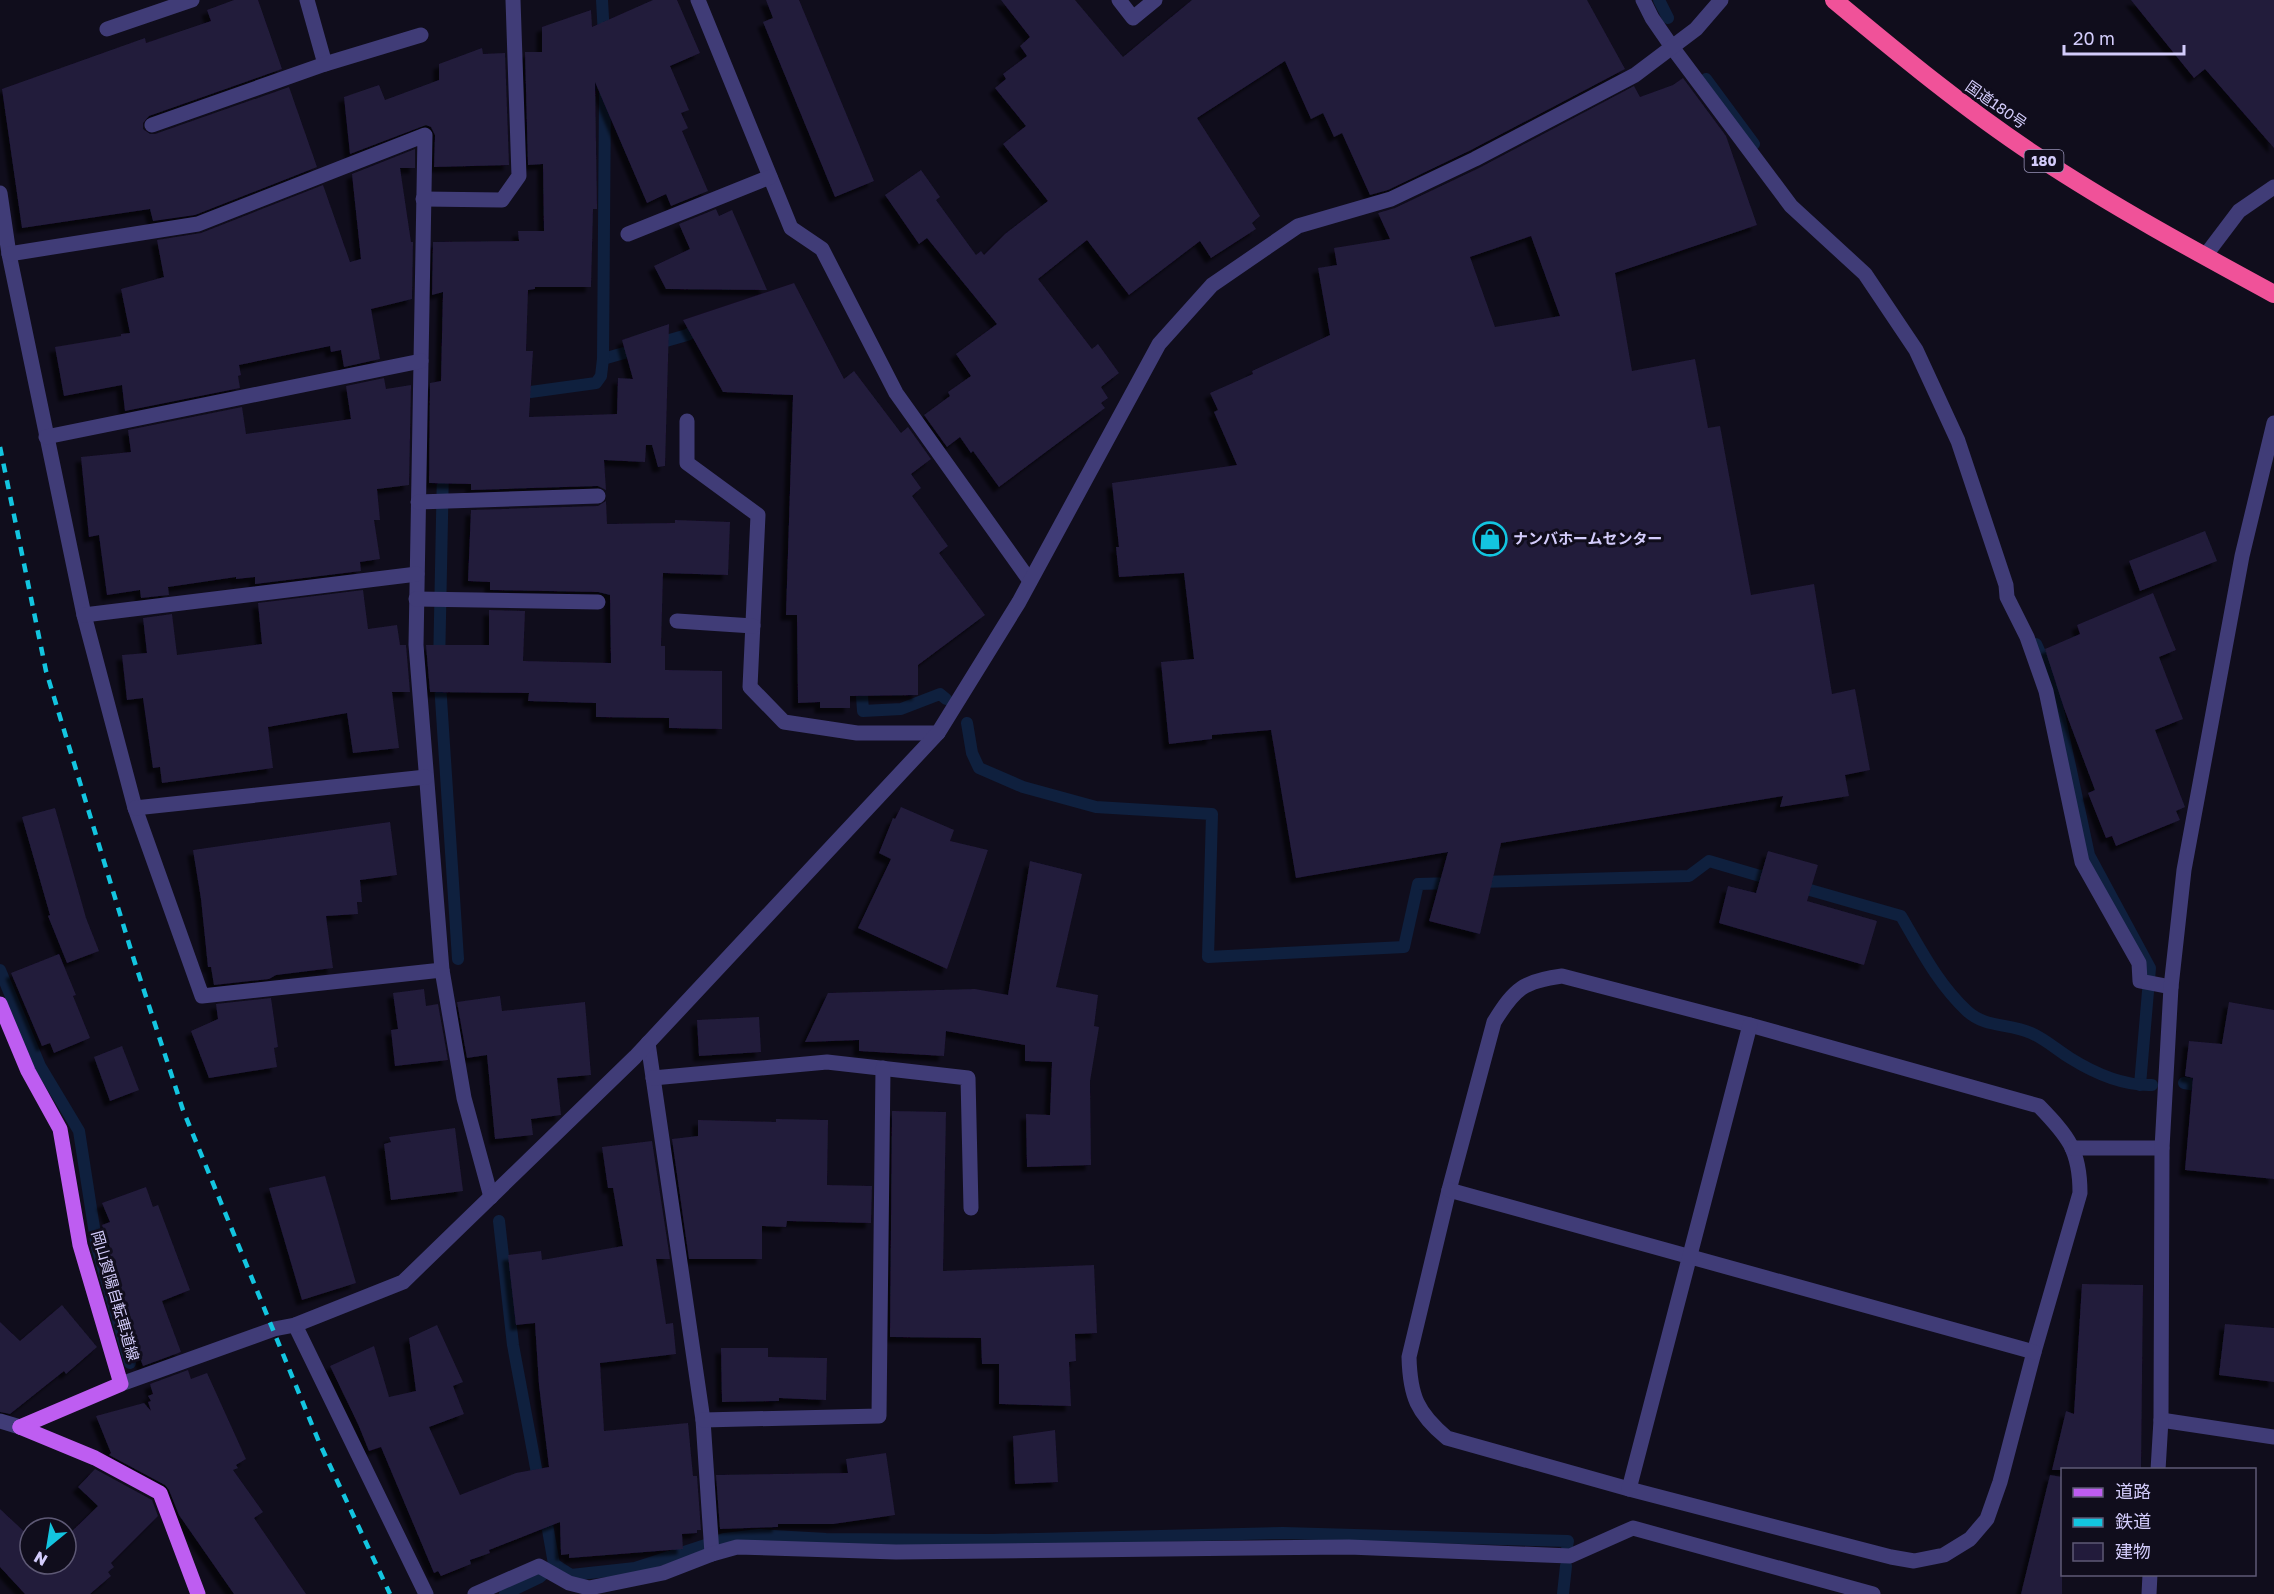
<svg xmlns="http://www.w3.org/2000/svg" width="2274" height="1594" font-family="'Golos Text','Noto Sans JP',sans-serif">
  <defs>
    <filter id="shadow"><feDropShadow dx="-5.5" dy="5.5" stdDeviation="1.5" flood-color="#0009"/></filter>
  </defs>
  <rect width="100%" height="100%" fill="#100d1c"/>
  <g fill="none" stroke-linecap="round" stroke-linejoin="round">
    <g stroke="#0f203e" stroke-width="12">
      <polyline points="602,0 604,36"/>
      <polyline points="1659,0 1668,18"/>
      <polyline points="1706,79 1754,144"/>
      <polyline points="603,359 687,335 703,326"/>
      <polyline points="516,394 596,383 601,376 603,359 605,93"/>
      <polyline points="443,469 439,668 458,959"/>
      <polyline points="2036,644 2051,677 2089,855 2150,968 2140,1085"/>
      <polyline points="861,680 863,711 901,709 940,694 946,699"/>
      <polyline points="967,723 972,753 979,768 1023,787 1096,807 1212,814 1208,957 1404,947 1418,884 1454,883"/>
      <polyline points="1478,882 1689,876 1709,861 1777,881"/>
      <path d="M1796 886 1901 916C1921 950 1938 984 1967 1011 1985 1028 2009 1023 2031 1033 2045 1039 2057 1050 2070 1058 2094 1073 2123 1086 2152 1085"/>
      <polyline points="0,970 40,1066 79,1131 97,1247 130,1363"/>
      <polyline points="2184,1083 2208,1087"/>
      <polyline points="499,1221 513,1345 539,1484"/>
      <polyline points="545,1513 554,1564 571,1575 635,1568 724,1539 759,1535 826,1539 992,1540 1283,1533 1568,1541 1567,1546"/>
      <polyline points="505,1594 540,1577 554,1565"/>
      <polyline points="1563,1594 1566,1566"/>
    </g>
  </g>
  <g fill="#221b3b" fill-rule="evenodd" filter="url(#shadow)">
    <polygon points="234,0 258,0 282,69 149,116 143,123 143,129 150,134 155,134 289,87 317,167 195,215 153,221 150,209 22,228 2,89 145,38 146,43 211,21 207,10"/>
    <polygon points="653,0 677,0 700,53 670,66 689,110 681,113 688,128 682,131 708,191 671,206 666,194 647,203 595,82 597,209 593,209 591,287 535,287 535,289 528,290 526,351 533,351 529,417 617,414 618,378 633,379 622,340 669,324 665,466 658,467 652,445 646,445 645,462 604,460 606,490 598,486 471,490 471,484 429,483 430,383 441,381 443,292 432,295 433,242 519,241 518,231 544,231 543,164 528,165 525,52 542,52 542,27 591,10 592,27"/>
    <polygon points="766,0 799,0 874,181 835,197 763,22 773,18"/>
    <polygon points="1001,0 1075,0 1123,57 1192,0 1587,0 1625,69 1471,150 1388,190 1370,195 1342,133 1334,137 1323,113 1311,119 1285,61 1197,118 1260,216 1252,223 1256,229 1211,258 1200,241 1129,295 1087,240 1038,279 1092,349 1098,344 1119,373 1101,387 1108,398 1101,403 1105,408 999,487 973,451 971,453 960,437 947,447 924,415 950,396 948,392 971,376 956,354 997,324 927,238 919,244 885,195 921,170 940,197 936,200 976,255 981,251 984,255 1005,234 1048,201 1003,144 1026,126 995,88 1006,79 1003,74 1027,56 1020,46 1030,37"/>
    <polygon points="2131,0 2274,0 2274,148 2205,69 2194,78"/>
    <polygon points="482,48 483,54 505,53 509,165 434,167 435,135 431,127 426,125 350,154 344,97 379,85 385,100 439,80 439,64"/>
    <path d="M1683 78 1726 136 1757 225 1615 273 1632 371 1695 359 1708 428 1720 426 1751 595 1814 584 1832 694 1855 689 1870 770 1845 775 1849 796 1780 807 1783 796 1501 843 1480 934 1429 921 1448 852 1296 878 1271 730 1212 735V739L1169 744 1161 662 1194 659 1184 573 1119 577 1116 547H1119L1112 483 1237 465 1214 412 1218 410 1210 393 1253 374 1252 371 1330 335 1318 268 1337 265 1334 248 1390 239 1378 213 1395 208 1479 168 1634 86 1640 97 1673 85ZM1531 236 1560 316 1495 327 1470 257Z"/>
    <polygon points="415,149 415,168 400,168 411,242 413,242 412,299 371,309 380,359 344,367 341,350 331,352 330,346 239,365 241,375 238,376 240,388 125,411 122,385 64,396 55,347 121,336 121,334 130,333 121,289 164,277 157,240 201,233 323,185 350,262 361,259 352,174"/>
    <polygon points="716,209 719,216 732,210 767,290 666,289 654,266 690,249 679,224"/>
    <polygon points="794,283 844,379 854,371 901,433 908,427 931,459 911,474 921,488 912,496 948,546 939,553 985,615 918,665 918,695 850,696 850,708 820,708 820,702 798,703 797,615 786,615 793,395 723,392 683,320"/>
    <polygon points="384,378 386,389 411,385 409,485 377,489 380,520 374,520 380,559 360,562 361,571 255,584 255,577 236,579 236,577 168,587 169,595 141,598 140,590 107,595 99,535 89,537 81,457 131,452 128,430 242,407 246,434 351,419 346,386"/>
    <polygon points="606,501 607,524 675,523 675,520 730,522 728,575 663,573 661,646 665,646 665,670 722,671 722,729 669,728 669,718 596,717 596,703 528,701 529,693 430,692 426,645 489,645 489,610 525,611 523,661 611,663 610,595 598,592 490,590 490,582 468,581 471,510 598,506"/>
    <polygon points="2205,531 2217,561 2140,591 2129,561"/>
    <polygon points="363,590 368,629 397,625 400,645 406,645 410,692 392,692 399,748 353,753 347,713 268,727 273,768 162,783 160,767 153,768 143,698 127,700 122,655 147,653 143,618 172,614 177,655 262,644 258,603"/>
    <polygon points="2153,593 2176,650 2159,657 2183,719 2155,730 2185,807 2176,811 2180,820 2116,846 2112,836 2106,838 2088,793 2095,790 2064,708 2045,649 2080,634 2077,625"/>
    <polygon points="901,807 954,830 950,841 988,850 947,969 858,928 891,859 879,853 893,818 895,819"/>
    <polygon points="55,808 86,918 99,951 67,963 48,916 50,915 22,817"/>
    <polygon points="390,822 397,875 360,880 362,902 357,902 358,914 326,916 333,968 276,975 269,979 214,985 211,967 208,967 201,899 193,850"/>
    <polygon points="1768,851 1818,865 1807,901 1877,921 1864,965 1719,923 1728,886 1756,893"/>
    <polygon points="1030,861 1082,874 1056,987 1098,995 1094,1026 1099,1027 1090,1081 1091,1165 1027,1167 1026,1114 1050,1115 1052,1062 1025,1061 1025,1045 946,1031 944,1056 859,1051 859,1040 805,1042 828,993 975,989 1008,995"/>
    <polygon points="59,954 76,995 73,996 90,1038 54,1053 50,1043 42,1046 11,973"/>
    <polygon points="424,989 426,1006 438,1004 448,1060 395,1066 391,1030 398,1029 393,993"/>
    <polygon points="500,996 502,1011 585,1002 591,1075 557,1078 561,1115 531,1119 533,1135 495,1139 487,1055 467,1058 457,1002"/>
    <polygon points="271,998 278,1047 274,1048 277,1067 209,1078 191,1031 218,1019 216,1004"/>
    <polygon points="2229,1002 2274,1010 2274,1179 2185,1170 2193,1078 2185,1076 2189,1041 2222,1044"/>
    <polygon points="759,1017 761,1052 699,1056 697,1020"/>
    <polygon points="122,1046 139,1090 110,1101 94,1057"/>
    <polygon points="892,1111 946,1112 943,1271 1094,1265 1097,1333 1075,1334 1076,1361 1069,1362 1071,1406 999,1404 999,1364 982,1364 981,1338 890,1337"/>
    <polygon points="776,1119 828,1120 827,1185 872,1186 871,1223 787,1221 786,1227 762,1226 762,1259 689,1259 672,1139 698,1136 698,1120 776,1122"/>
    <polygon points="455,1128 463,1191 391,1200 384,1144 391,1142 389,1137"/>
    <polygon points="652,1141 670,1259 656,1259 666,1324 673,1323 676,1354 600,1363 604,1431 688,1423 693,1476 697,1476 701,1530 697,1530 697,1533 682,1534 683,1549 569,1558 569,1554 561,1555 560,1522 489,1550 490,1553 470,1560 471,1564 441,1576 438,1571 434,1573 381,1447 369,1451 358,1424 330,1366 374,1346 389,1397 416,1391 409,1338 437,1325 463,1382 453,1386 464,1414 429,1427 460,1495 516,1473 549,1467 539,1385 535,1323 516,1325 508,1255 541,1251 542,1260 623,1246 613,1188 608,1188 602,1147"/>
    <polygon points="325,1176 356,1283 302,1300 269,1188"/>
    <polygon points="146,1187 153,1207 158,1205 190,1290 162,1301 181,1352 143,1366 122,1308 106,1252 111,1250 102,1225 110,1222 102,1203"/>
    <polygon points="2082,1284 2143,1285 2141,1470 2052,1470 2066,1411 2074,1414"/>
    <polygon points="62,1305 97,1347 66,1374 64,1371 10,1414 0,1412 0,1322 20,1341"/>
    <polygon points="2225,1324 2274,1328 2274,1382 2219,1375"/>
    <polygon points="721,1348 768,1348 768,1357 827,1358 826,1400 779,1398 779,1401 722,1402"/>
    <polygon points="188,1370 191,1379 207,1373 246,1459 236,1465 238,1468 233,1470 263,1512 254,1518 306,1594 234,1594 179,1515 169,1490 165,1485 109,1455 111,1453 96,1416 144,1403 151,1411 148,1402 151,1401 148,1396 153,1394 150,1384"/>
    <polygon points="1055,1430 1058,1482 1015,1484 1013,1436"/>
    <polygon points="886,1453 895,1515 833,1524 778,1524 778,1527 720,1529 716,1475 848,1473 846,1459"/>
    <polygon points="95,1469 152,1500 158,1516 111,1563 114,1567 108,1572 111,1576 90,1594 25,1594 0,1567 0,1509 30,1537 30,1564 66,1564 66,1537 98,1506 78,1487"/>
    <polygon points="2050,1475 2062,1477 2062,1594 2021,1594"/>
  </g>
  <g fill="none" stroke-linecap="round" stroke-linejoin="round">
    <g stroke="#403c77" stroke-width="15">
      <polyline points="307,0 325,64"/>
      <polyline points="698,0 791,228 822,249 896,393 1030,581"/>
      <polyline points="1119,0 1133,18 1155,0"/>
      <polyline points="1643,0 1652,18 1672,47 1791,206 1865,274 1916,350 1958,441 2006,585 2007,597 2027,637 2046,691 2082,862 2139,963 2140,981 2171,987"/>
      <polyline points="107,29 192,0"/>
      <polyline points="152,125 325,64 421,35"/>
      <polyline points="0,193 9,254 84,615 135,808 202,996 442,970"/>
      <polyline points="423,199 502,200 519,176 513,0"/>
      <polyline points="628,234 770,177"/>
      <polyline points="9,254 198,224 425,135 416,645 442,970 464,1098 491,1197"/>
      <polyline points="2205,256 2239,211 2274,187"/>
      <polyline points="687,421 687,463 758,515 750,687 784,722 857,733 938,733"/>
      <polyline points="46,437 421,361"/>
      <polyline points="418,502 598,496"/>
      <polyline points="416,599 598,602"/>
      <polyline points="84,615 417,574"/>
      <polyline points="677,621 753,626"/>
      <polyline points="135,808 426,777"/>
      <path d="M1562 976 1750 1025 2039 1106C2068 1136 2080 1150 2080 1193L2034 1352 2000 1482 1987 1519 1970 1539 1944 1555 1914 1561 1891 1557 1629 1489 1447 1438C1417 1413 1410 1396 1409 1357L1449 1190 1494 1022C1515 988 1524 981 1562 976Z"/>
      <polyline points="648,1043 703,1420 712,1554"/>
      <polyline points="653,1078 827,1062 968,1078 971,1208"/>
      <polyline points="2072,1148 2162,1148"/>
      <polyline points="1449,1190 2034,1352"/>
      <polyline points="295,1325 426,1594"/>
      <polyline points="121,1384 274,1329 295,1325 403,1282 635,1057 938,733 1019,602 1159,344 1212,285 1298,226 1391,199 1475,159 1635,75 1696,29 1721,0"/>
      <polyline points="703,1420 879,1416 883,1068"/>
      <polyline points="2161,1420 2274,1437"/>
      <polyline points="0,1421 20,1427"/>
      <polyline points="2158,1470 2161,1420 2162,1148 2171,987 2184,870 2242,556 2274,423"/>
      <polyline points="1629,1489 1750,1025"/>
      <polyline points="475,1594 539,1566 569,1583 589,1588 663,1573 712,1554 737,1547 896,1552 1349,1547 1570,1556 1633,1528 1873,1594"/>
      <polyline points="2149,1594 2150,1574"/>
    </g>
    <g stroke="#be5df1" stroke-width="15">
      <polyline points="0,1004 28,1071 60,1129 80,1245 121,1384 20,1427"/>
      <polyline points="20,1427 95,1458 160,1493 198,1594"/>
    </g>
    <path stroke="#f05299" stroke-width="18" d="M1834 0C1899 54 1964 108 2035 155 2112 206 2193 250 2274 294"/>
    <polyline stroke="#13c5e0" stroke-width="4.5" stroke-dasharray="9 8" stroke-linecap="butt" points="0,447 46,671 134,960 183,1110 319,1442 390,1594"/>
  </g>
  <defs>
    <symbol id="shop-ring" viewBox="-11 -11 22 22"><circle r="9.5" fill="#100d1c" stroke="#13c5e0" stroke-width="1.5"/><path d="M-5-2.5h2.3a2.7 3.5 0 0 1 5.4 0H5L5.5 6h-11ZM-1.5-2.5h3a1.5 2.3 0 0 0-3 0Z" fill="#13c5e0"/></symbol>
  </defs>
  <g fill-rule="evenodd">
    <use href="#shop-ring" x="1471" y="520" width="38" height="38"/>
  </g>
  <g text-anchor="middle" stroke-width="6" stroke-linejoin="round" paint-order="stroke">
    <rect fill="#100d1c" stroke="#9893b8" stroke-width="1.5" x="2024.5" y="150" width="39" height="22" rx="4.5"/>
    <g font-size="14" font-weight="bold" fill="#d3ccfb">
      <text x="2044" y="166">180</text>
    </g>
    <g font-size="15" fill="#d3ccfb" stroke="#100d1c">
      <text transform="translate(1996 105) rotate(35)" y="5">国道180号</text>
      <text transform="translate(115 1296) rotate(74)" y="5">岡山賀陽自転車道線</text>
    </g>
    <g font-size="15" font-weight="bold" fill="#d3ccfb" stroke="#100d1c" text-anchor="start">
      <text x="1513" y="544">ナンバホームセンター</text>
    </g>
  </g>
  <rect x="2061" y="1468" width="195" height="108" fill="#100d1c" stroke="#5e5975" stroke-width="1.5"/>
  <rect x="2073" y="1488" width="30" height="9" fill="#be5df1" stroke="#5e5975" stroke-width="1.5"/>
  <text x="2115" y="1498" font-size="18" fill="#d3ccfb">道路</text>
  <rect x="2073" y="1518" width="30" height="9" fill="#13c5e0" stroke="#5e5975" stroke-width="1.5"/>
  <text x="2115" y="1528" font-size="18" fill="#d3ccfb">鉄道</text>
  <rect x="2073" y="1543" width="30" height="18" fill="#221b3b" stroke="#5e5975" stroke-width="1.5"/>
  <text x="2115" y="1558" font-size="18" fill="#d3ccfb">建物</text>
  <g transform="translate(48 1546) rotate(210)"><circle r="28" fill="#100d1c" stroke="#5e5975" stroke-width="1.5"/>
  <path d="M0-4.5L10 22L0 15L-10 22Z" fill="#13c5e0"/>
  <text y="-9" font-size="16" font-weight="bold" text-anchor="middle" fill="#d3ccfb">N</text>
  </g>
  <path d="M2064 45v9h120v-9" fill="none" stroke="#d3ccfb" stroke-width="3"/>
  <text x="2073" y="45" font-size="18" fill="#d3ccfb" stroke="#100d1c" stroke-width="4.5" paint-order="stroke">20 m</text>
</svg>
